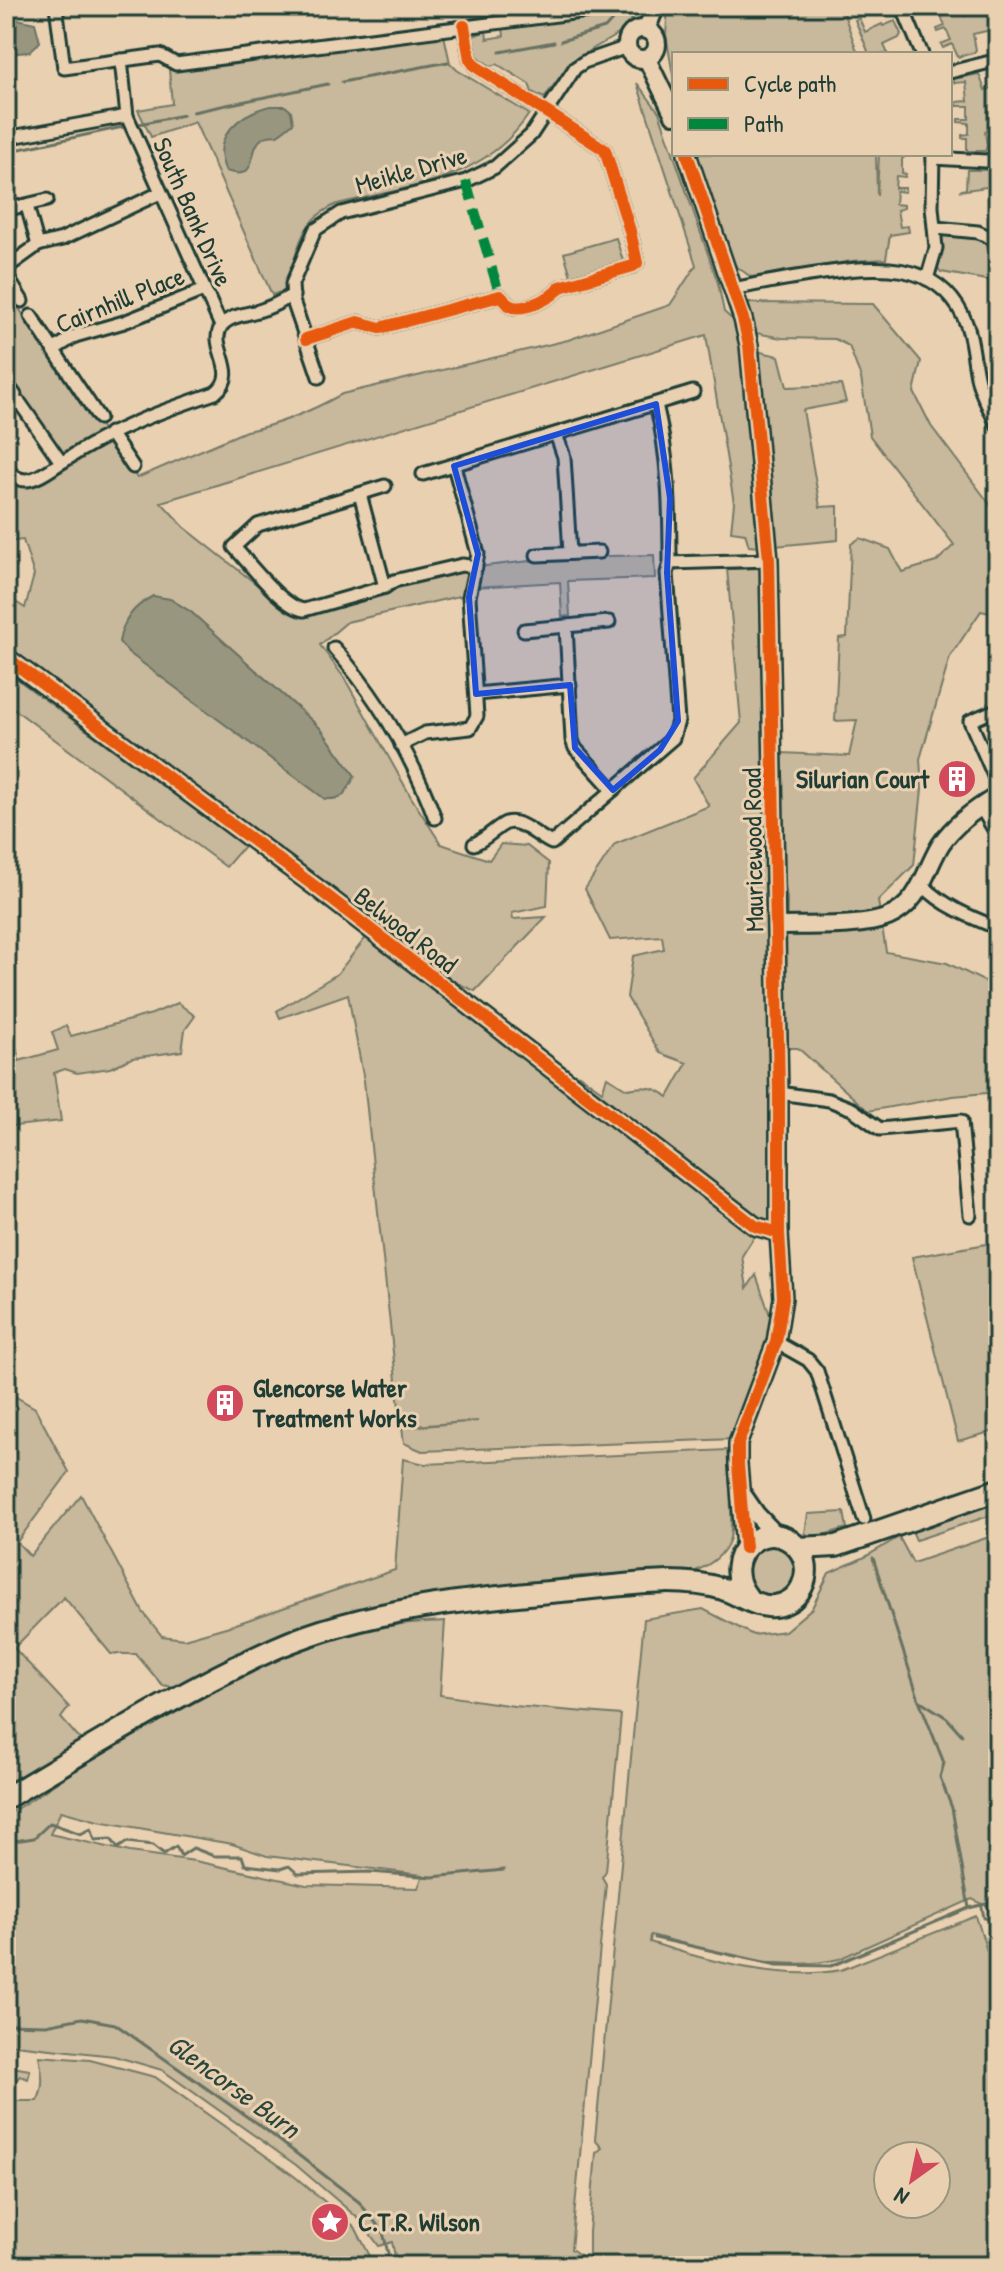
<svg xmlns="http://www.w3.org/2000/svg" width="1004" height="2272" font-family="'Patrick Hand',sans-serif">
  <rect width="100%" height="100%" fill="#e9d0b1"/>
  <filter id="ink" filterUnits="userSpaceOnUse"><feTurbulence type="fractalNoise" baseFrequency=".0125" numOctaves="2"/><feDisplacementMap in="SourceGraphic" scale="16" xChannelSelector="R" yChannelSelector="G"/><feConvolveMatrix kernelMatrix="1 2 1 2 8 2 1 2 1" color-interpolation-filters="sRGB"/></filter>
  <g filter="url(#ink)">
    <g fill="#c8b89c" stroke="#747a68" stroke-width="2" fill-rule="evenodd">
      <path d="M617 6H643L620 33 572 61 544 98 532 92 529 84 497 64 491 66C477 58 473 53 471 37L486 31 487 39 504 36 503 28 607 14Z"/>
      <polygon points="668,6 858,6 844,14 858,54 674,54 674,81 666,35"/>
      <polygon points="956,6 965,16 998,8 998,28 995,30 997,39 993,40 991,30 973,34 976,50 973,53 958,57 952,44 943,48 941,44 951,40 946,29 938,32 937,29 945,26 940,14 931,16"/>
      <polygon points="859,18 865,32 882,24 883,26 895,21 901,34 899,38 884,45 888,54 864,54 868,51 855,20"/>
      <path d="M444 35 450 63 457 70 529 114C485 181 410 186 337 204 329 208 321 212 314 219 299 234 291 267 291 288L272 295 195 122 151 137 138 110 172 104 169 69Z"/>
      <polygon points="979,74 985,90 997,87 996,79 998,78 998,129 985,131 987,146 985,151 967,151 967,138 962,138 962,135 969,134 969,123 958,122 958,119 969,119 969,106 957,106 957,102 968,101 966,82 954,83 954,79"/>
      <path d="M637 83 659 112 718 283 724 312 733 320 744 355 759 547 749 546 745 533 731 531 734 503 706 335 161 502 184 527 293 613 297 609 476 567 566 557 654 555 655 578 568 581 570 616 562 617 560 582 474 587 469 597 459 596 347 622 320 645 345 679 411 797 441 844 489 860 501 844 527 846 549 863 547 906 512 913 513 919 546 917 475 991 439 975 6 646V596L25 608 34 575 23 540 6 542V485L28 487 67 464 6 377V290L137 478 246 431C279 425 313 410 342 394L568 340 670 305 696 265ZM170 599 191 612 320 728 355 776Z"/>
      <polygon points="695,154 876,154 877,196 879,154 903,154 906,156 902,159 902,173 906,174 905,177 896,176 895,188 905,188 905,192 896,191 895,204 904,205 904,208 897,210 900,227 908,226 909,232 890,235 886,259 852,261 751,277 730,262"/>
      <polygon points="967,170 989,170 998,173 998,190 993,186 959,191 966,189"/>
      <polygon points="936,228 998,241 998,282 941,272 934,263"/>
      <polygon points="616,238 623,261 571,276 564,253"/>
      <polygon points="745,303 873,304 921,361 914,392 931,426 998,515 998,615 981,611 950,657 920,759 922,789 914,865 878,901 886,952 947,963 998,988 998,1092 953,1096 868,1111 798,1048 784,1048 787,899 784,879 782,753 849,756 857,720 835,721 839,638 847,637 851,544 860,538 890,549 902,572 936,562 954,545 870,436 861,378 849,346 835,339 782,338 750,332"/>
      <polygon points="756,351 779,356 787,387 841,385 846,402 803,410 820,507 838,506 838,540 775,546"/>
      <path d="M762 568 773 1221 769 1225 563 1072 579 1075 602 1091 607 1077 627 1089C644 1086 655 1086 668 1097L687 1063 660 1053 627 997 633 956 664 949 662 936 610 940 585 889 615 844 709 806 693 778 741 723 727 569Z"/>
      <polygon points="6,671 244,846 226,867 6,703"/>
      <polygon points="368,935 756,1234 742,1256 747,1288 756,1275 773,1324 734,1439 422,1451 404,1443 402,1428 478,1421 401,1427 364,1081 348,994 280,1018 277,1011 337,974"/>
      <polygon points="178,1003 195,1016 185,1030 182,1051 132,1058 110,1068 77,1073 65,1069 54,1073 61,1121 6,1127 6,1037 14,1036 19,1061 58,1050 52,1032 66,1026 71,1036 152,1014"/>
      <polygon points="998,1242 998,1430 958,1441 912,1257"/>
      <path d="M6 1391 35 1408 69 1472 17 1542 30 1556 81 1495 143 1612 162 1636 184 1639 233 1625 395 1570 403 1459 425 1464 727 1450C728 1469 735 1527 729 1541 723 1556 711 1564 696 1571L580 1576 417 1599 179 1688 162 1685 136 1654H111L64 1597 14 1648 69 1707 61 1718 84 1744 6 1787Z"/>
      <polygon points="998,1495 998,1513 916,1540 910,1526"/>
      <polygon points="844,1512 847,1528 813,1538 805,1533 808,1514"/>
      <path d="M998 1534V1911L972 1899 839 1959C778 1974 710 1950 651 1935L650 1942C706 1961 782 1981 841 1970L976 1916 998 1986V2266H397L392 2242 379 2246 360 2220 296 2165 162 2070 114 2056 6 2044V1815C42 1794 74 1770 109 1748 196 1695 294 1642 396 1625 412 1622 428 1622 445 1621L440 1695 514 1706 621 1715 606 1871 602 1877 606 1884 571 2249 589 2261V2232L596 2153 602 2148 595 2140 644 1619 703 1609 753 1635 785 1631 812 1608 829 1573 865 1557 899 1537 913 1563ZM61 1811 98 1821 232 1844 267 1856 423 1875 418 1888 306 1885 195 1861 130 1852 50 1834ZM888 2156H936V2204H888Z"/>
      <circle cx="771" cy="1572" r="25"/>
      <path d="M39 2056 90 2060 155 2077 294 2176 355 2227 375 2266H9L6 2260V2114L15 2101H37C45 2088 42 2071 39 2056Z"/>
      <polygon points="6,2066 30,2070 28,2079 20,2076 6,2091"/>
    </g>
    <g fill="#999680" stroke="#687262" stroke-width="2">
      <polygon points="13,18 35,23 40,42 29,52 6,54 6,21"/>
      <path d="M270 106H285L291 111 293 123C288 127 283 132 277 135 272 136 267 135 263 138 246 148 261 183 226 171 209 137 241 113 270 106Z"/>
      <path d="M153 596 170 599 191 612 320 728 355 776C346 792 345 800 325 799L129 653 119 642C123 620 133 607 153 596Z"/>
    </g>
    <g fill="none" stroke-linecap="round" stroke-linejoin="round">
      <g stroke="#687262" stroke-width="3">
        <polyline points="561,41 605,28 625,6"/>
        <polyline points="500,52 554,42"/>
        <polyline points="342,82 448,62"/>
        <polyline points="193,112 328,84"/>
        <polyline points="139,124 183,115"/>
        <polyline points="6,152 123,127"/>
        <polyline points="873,1558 919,1700 944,1763 940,1777 952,1808 969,1908"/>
        <polyline points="919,1700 947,1718 962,1735"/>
        <polyline points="6,1840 8,1842 34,1838 50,1823 81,1834 91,1828 95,1840 111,1839 118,1848 127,1842 153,1845 164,1854 176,1846 181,1856 193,1848 214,1856 242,1856 245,1865 280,1869 289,1866 298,1874 370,1872 432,1877 504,1870"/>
        <polyline points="982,1907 984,1918 998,1920"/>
        <polyline points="655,1938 777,1965 831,1966 969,1908 998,1901"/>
        <polyline points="6,2024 46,2025 82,2018 115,2024 266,2130 359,2202 383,2232 391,2266"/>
      </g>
      <defs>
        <g id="street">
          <polyline points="56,6 64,68 160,55 176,64 604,9 609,6"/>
          <polyline points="902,6 922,54"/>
          <polyline points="121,60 127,116 221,326"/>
          <polyline points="950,72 998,60"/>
          <polyline points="6,138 127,116"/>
          <polyline points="933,158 986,161 998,159"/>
          <polyline points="27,206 38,245"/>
          <polyline points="13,208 47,200"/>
          <polyline points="936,228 978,232 998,241"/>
          <polyline points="6,268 38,245 62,239 160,193"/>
          <polyline points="6,275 22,301"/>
          <polyline points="927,279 936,248 932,207 933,154"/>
          <path d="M733 289C763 283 792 277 823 273 874 266 935 259 963 316 973 336 973 360 978 381 982 396 991 412 998 426"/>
          <polyline points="31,316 99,418"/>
          <path d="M306 339 358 322 380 328 500 296C502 297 509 305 510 306 523 312 553 298 560 287L633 266 637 263 630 231 605 150 475 66 470 59 464 26"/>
          <polyline points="53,350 75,336 124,322 204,290"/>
          <polyline points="319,377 293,301 292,284 315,230 341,213 466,181 495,167 531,135 575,68 584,62 627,47"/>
          <polyline points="6,383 15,395"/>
          <polyline points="982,391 998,385"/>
          <polyline points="20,403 61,462"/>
          <path d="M656 404C669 457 670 509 670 563"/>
          <polyline points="110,433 133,467"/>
          <polyline points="556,434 564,457 570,553"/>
          <path d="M6 467C11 474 16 480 26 480 38 480 53 467 64 461 114 428 159 412 215 393 243 372 205 345 223 324 232 314 252 314 264 309 274 306 283 300 293 295"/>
          <polyline points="423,474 693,392"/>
          <path d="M385 486 258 525 234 547C250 564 282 607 304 610L385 587 394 581 462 565 476 567"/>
          <polyline points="360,494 385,587"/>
          <polyline points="537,555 599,552"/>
          <polyline points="566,626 572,740 575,748 613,790"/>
          <polyline points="524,630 609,622"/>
          <path d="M334 648C378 698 412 756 435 818"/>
          <polyline points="476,694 570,685"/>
          <polyline points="998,709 970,721 998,785"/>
          <polyline points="401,745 425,733 470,728 477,716 469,597 478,554 454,466"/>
          <polyline points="980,806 993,828"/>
          <path d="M474 844C486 839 498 826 506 823 520 818 539 838 552 843L673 738 678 721 667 573 670 563 769 560"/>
          <path d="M923 885C941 905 972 918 998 928"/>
          <polyline points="779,1093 829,1100 852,1109 880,1129 961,1121 970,1215"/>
          <polyline points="776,1342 808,1360 817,1371 864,1519"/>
        </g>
        <g id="secondary">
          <circle cx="642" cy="44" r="15"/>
          <polyline points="646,30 656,6"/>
          <polyline points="647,59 674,115"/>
          <polyline points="687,154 743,319 749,345 769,560 779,1093 779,1233 783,1298 776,1342 738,1443 738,1464 745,1548"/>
          <polyline points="6,657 317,888 755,1226 779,1233"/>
          <path d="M776 926C805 925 863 928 888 917 920 904 925 870 941 844 955 823 977 808 998 796"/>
          <polyline points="743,1495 756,1514 777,1536"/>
        </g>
        <g id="highway">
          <polyline points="798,1548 836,1546 998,1490"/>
          <path d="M6 1798C94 1746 183 1690 276 1648 365 1609 476 1598 572 1590 622 1586 674 1575 723 1589 737 1594 753 1605 768 1606 799 1609 818 1571 797 1547 766 1513 715 1558 748 1598"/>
        </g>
      </defs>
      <use href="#street" stroke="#1f3d34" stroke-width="17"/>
      <use href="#secondary" stroke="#1f3d34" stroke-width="22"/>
      <use href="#highway" stroke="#1f3d34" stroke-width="26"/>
      <use href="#street" stroke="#e9d0b1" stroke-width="11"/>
      <use href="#secondary" stroke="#e9d0b1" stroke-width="16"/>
      <use href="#highway" stroke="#e9d0b1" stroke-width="20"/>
      <polyline stroke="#00873e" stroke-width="10" stroke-dasharray="20 10" stroke-linecap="butt" points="466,181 500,296"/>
      <defs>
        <g id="cycleway">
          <polyline points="687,154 743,319 749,345 769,560 779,1093 779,1233 783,1298 776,1342 738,1443 738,1464 745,1548"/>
          <path d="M306 339 358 322 380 328 500 296C502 297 509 305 510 306 523 312 553 298 560 287L633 266 637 263 630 231 605 150 475 66 470 59 464 26"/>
          <polyline points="6,657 317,888 755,1226 779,1233"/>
        </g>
      </defs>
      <use href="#cycleway" stroke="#e9d0b1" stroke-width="17"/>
      <use href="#cycleway" stroke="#e8590c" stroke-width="12"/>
    </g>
  </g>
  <path fill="#1d4ed8" fill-opacity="0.2" stroke="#1d4ed8" stroke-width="6" stroke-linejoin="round" d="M656 404 670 498 667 573 678 721 660 750 613 790 575 748 570 685 476 694 469 597 478 554 454 466Z"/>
  <defs>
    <symbol id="building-disc" viewBox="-11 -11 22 22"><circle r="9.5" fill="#d1495b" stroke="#e9d0b1"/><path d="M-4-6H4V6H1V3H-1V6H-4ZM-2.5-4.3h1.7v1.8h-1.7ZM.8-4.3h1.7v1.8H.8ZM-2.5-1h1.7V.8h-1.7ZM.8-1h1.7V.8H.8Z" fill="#fff"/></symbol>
    <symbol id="sight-disc" viewBox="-11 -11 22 22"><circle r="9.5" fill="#d1495b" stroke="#e9d0b1"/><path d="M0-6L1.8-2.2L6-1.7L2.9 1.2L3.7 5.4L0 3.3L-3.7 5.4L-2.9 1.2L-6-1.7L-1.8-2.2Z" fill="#fff"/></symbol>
  </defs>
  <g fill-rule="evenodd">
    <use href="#building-disc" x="935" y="757" width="44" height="44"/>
    <use href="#building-disc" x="203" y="1381" width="44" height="44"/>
    <use href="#sight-disc" x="308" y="2200" width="44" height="44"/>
  </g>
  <g text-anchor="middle" stroke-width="6" stroke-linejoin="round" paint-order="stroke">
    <g font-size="26" fill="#1f3d34" stroke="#e9d0b1">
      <text transform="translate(411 170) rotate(-16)" y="9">Meikle Drive</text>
      <text transform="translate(193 212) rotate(66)" y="9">South Bank Drive</text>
      <text transform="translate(120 300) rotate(-22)" y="9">Cairnhill Place</text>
      <text transform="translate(753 850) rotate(-91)" y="9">Mauricewood Road</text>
      <text transform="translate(406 930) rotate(38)" y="9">Belwood Road</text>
    </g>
    <g font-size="26" font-weight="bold" fill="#1f3d34" stroke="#e9d0b1" text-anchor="start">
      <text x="929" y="788" text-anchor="end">Silurian Court</text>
      <text x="253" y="1397">Glencorse Water<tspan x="253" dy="30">Treatment Works</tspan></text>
      <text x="358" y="2231">C.T.R. Wilson</text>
    </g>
    <g font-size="28" font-style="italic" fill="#2b463c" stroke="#e9d0b1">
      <text transform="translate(234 2086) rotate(36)" y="10">Glencorse Burn</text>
    </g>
  </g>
  <rect width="1004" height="2272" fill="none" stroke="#e9d0b1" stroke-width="32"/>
  <rect x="16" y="16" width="972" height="2240" fill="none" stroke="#1f3d34" stroke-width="3" filter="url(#ink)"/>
  <rect x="672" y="52" width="280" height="104" fill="#e9d0b1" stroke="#98957f" stroke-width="2"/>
  <rect x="688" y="78" width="40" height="12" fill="#e8590c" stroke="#98957f" stroke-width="2"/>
  <text x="744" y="92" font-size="24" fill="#1f3d34">Cycle path</text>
  <rect x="688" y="118" width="40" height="12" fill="#00873e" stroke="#98957f" stroke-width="2"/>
  <text x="744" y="132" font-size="24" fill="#1f3d34">Path</text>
  <g transform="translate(912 2180) rotate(213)"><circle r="38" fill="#e9d0b1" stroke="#98957f" stroke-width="2"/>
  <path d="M0-6L14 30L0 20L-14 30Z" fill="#d1495b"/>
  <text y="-12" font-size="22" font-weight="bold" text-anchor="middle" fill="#1f3d34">N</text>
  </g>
</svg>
